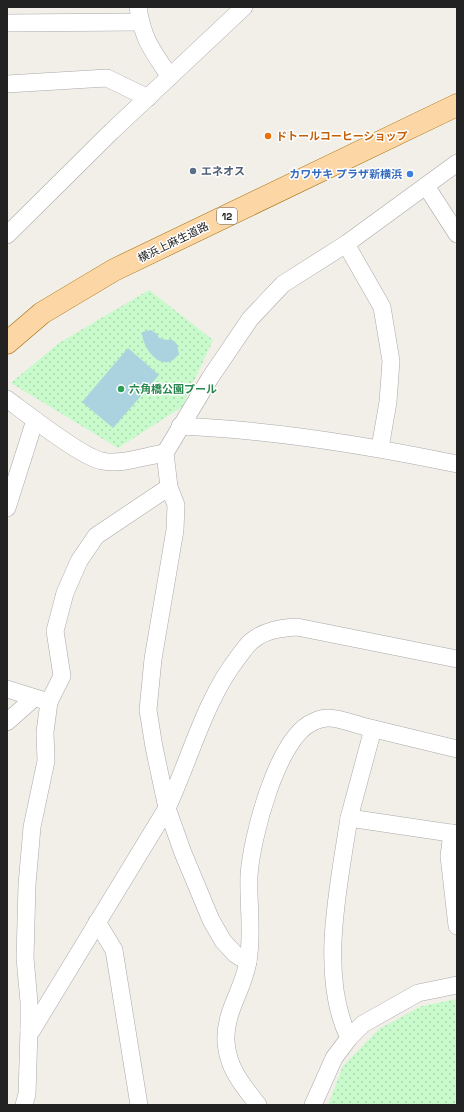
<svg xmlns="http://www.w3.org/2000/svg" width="464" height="1112" font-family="'Space Grotesk','Noto Sans JP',sans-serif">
  <defs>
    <pattern id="park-dots" width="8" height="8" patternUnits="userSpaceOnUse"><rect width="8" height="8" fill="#c8facc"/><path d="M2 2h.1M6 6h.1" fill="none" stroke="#acd6af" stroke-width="1.8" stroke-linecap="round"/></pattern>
  </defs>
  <rect width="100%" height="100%" fill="#f2efe9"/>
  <g fill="url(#park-dots)">
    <polygon points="149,290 213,340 182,407 118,448 11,383 59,343"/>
    <polygon points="457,999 457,1105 328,1105 343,1066 379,1029 422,1006"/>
  </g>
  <g fill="#aad3df">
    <path d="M151 330 157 334 159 338 167 340 171 339 177 344 179 354C176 357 173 361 169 362 154 365 142 344 142 332Z"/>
    <polygon points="128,348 159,375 113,428 82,402"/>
  </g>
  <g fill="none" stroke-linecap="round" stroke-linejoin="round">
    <defs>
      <g id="minor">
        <path d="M138 7C143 40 152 50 170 77"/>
        <polyline points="7,23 140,22"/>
        <polyline points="7,84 107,78 148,98"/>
        <polyline points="426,186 457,234"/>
        <polyline points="7,235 112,131 244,7"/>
        <polyline points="346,244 382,307 391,361 388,402 380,448"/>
        <path d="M7 399C26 413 81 457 102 461 122 465 145 456 165 453"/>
        <path d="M180 426C274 430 366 445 457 464"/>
        <polyline points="7,508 35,420"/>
        <polyline points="7,689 49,702"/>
        <polyline points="7,722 34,698"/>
        <polyline points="349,818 373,729"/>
        <polyline points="452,833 449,856 457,926"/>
        <polyline points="97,922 114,950 139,1105"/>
        <polyline points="248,962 235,954 223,941 211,920 183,853 167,808 154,747 148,710 153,659 175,530 176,505 169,487 165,453 210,378 250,319 283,284 346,244 457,163"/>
        <path d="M29 1030H32L167 808C191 757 204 701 239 656 243 651 248 643 253 640 266 630 281 628 297 627L457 659"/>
        <path d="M349 1038C318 975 339 885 349 818L457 834"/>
        <polyline points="24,1105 27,1094 29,1030 29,1002 25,958 27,885 32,827 46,761 45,732 49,702 62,676 55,631 65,593 79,561 96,536 169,487"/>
        <path d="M258 1105C242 1084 228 1069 226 1042 224 1012 244 989 248 961 253 933 248 905 249 876 251 840 277 737 313 722 317 720 323 718 328 718 340 718 354 724 366 727 396 734 427 742 457 749"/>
        <polyline points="313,1105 334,1058 349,1038 363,1024 418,993 457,985"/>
      </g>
      <polyline id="primary" points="7,343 42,313 114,270 457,105"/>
    </defs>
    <use href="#minor" stroke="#a9a9a9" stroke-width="18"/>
    <use href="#primary" stroke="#a06b00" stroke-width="23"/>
    <use href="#minor" stroke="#fff" stroke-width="17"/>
    <use href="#primary" stroke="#fcd6a4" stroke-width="22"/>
  </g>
  <circle fill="#e8710a" stroke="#fff" stroke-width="1.5" cx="268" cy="136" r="4"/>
  <circle fill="#5c6f8a" stroke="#fff" stroke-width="1.5" cx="193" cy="171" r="4"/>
  <circle fill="#3f7fe0" stroke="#fff" stroke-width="1.5" cx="410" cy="174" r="4"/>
  <circle fill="#2e9e5b" stroke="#fff" stroke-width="1.5" cx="121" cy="389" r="4"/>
  <g text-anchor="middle" stroke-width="3" stroke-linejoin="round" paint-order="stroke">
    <rect fill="#fff" stroke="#646464" stroke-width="1" x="217" y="208" width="20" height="16" rx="3"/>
    <g font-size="10" font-weight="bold" fill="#222">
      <text x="227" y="220">12</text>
    </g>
    <g font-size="11" font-weight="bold" fill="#c56008" stroke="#fff" text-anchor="start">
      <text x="276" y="140">ドトールコーヒーショップ</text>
    </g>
    <g font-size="11" font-weight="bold" fill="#4e5e75" stroke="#fff" text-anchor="start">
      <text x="201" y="175">エネオス</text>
    </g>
    <g font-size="11" font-weight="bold" fill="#366cbe" stroke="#fff" text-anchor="end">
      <text x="402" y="178">カワサキ プラザ新横浜</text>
    </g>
    <g font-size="11" fill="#222" stroke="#fff">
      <text transform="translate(173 242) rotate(-26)" y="4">横浜上麻生道路</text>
    </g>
    <g font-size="11" font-weight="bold" fill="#27864d" stroke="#fff" text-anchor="start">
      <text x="129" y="393">六角橋公園プール</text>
    </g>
  </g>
  <rect width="464" height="1112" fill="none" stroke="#222222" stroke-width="16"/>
</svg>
